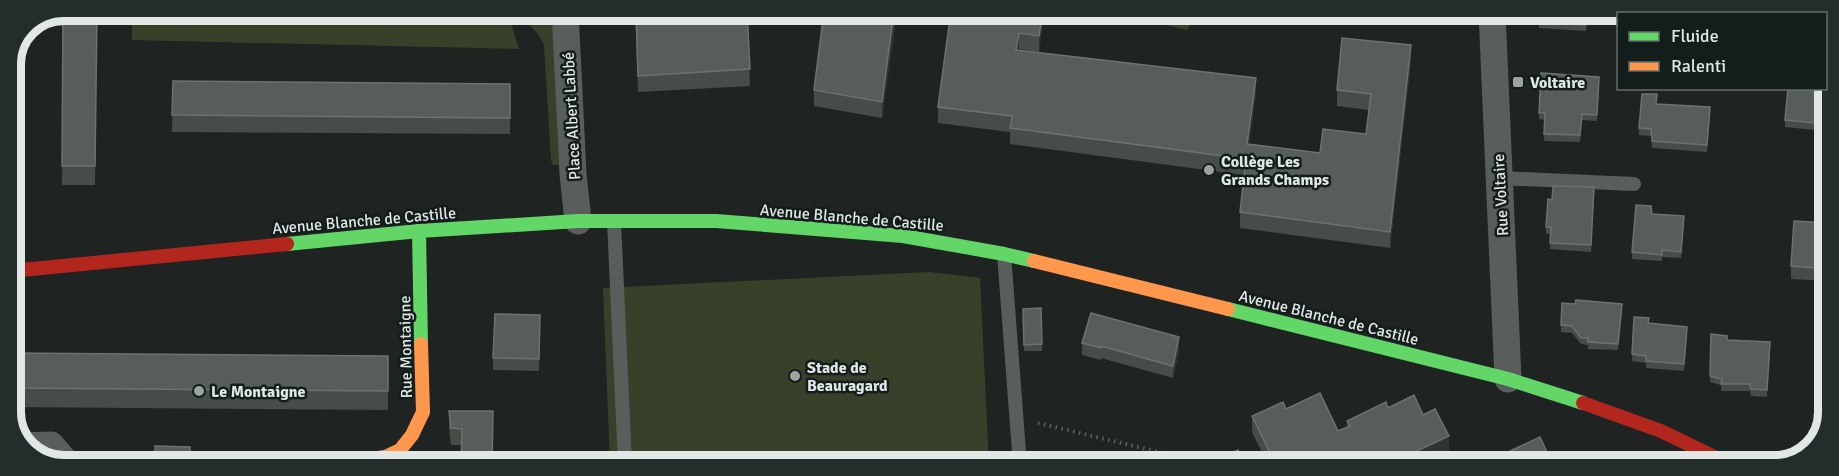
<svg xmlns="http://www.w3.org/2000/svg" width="1839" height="476" font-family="Signika,sans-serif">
  <rect width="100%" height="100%" fill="#1f2423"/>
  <g fill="#39402a">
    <polygon points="132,11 507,11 519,49 132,40"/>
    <polygon points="517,11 552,11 559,165 553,165 551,160 544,45 538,34"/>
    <polygon points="1113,12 1197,12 1187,30"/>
    <polygon points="929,272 980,278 989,465 610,464 603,288"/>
  </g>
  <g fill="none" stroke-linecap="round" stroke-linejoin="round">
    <polyline stroke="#5d6160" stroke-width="4" stroke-dasharray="1.5 4.5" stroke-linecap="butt" points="1038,423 1163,453 1215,461"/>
    <g stroke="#595d5c" stroke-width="14">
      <polyline points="1499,178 1634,184"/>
      <polyline points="614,221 625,464"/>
      <polyline points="1004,254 1020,465"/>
    </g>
    <g stroke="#595d5c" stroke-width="27">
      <polyline points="565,11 573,174 578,221"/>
      <polyline points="1492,12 1508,379"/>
      <polyline points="23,446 51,445 67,464"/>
    </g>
    <g stroke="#63d668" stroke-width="14">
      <polyline points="1772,12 1774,14"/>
      <polyline points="419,231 421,344"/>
      <polyline points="287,244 419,231 578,221 716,221 903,236 1004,254 1034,261"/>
      <polyline points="1228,309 1508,379 1583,403"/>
    </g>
    <g stroke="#ff974d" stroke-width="14">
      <polyline points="1034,261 1228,309"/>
      <polyline points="252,464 266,460 333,461 370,459 385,457 400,450 412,435 423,412 421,344"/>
    </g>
    <g stroke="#b3261e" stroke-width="14">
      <polyline points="11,271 287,244"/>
      <polyline points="1583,403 1661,431 1731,465"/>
    </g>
  </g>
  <g fill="#464d49">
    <polygon points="63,11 97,11 95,185 62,185"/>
    <polygon points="635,11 747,11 750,86 638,92"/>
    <polygon points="897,11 882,118 814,106 814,90"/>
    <polygon points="951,11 1044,11 1039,52 1019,49 1019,50 1256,94 1249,144 1320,153 1366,134 1369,110 1337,106 1337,90 1411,61 1390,248 1240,228 1240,212 1244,175 1010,144 1010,132 938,123 938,107"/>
    <polygon points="1539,12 1588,12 1586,31 1539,28"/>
    <polygon points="1541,73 1599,84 1597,121 1582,120 1580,142 1544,141 1545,120 1539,119"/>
    <polygon points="173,81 510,84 510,134 172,132"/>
    <polygon points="1828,89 1825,131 1785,127 1785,120"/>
    <polygon points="1656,104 1710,114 1707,152 1652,148 1651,136 1639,135 1639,128"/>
    <polygon points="1594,194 1591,252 1550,249 1551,234 1546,234 1546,227 1552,200"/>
    <polygon points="1652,214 1684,223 1681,258 1662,257 1662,261 1632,259 1632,252"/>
    <polygon points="1828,223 1827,281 1791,279 1791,266"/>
    <polygon points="1041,308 1042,351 1024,351 1023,309"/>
    <polygon points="1622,311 1618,350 1588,349 1588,345 1581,344 1572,333 1561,332 1561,325"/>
    <polygon points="540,315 539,371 493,370 493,358"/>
    <polygon points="1634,317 1649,323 1687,334 1684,371 1646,368 1646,363 1632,361"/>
    <polygon points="1711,334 1727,340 1770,349 1767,397 1751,396 1750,391 1721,391 1721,385 1710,382"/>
    <polygon points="1082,343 1179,350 1173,378 1101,358 1101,360 1082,355"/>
    <polygon points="11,353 388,356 388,410 11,407"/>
    <polygon points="1827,397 1827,413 1823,408 1823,402"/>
    <polygon points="1388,408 1423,415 1449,452 1422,465 1268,465 1252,432 1252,416 1286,409 1338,431 1347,427 1347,421"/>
    <polygon points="449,411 493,411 461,445 451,445 449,428"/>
  </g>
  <g fill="#2f3533">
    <polygon points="894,11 897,11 882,118 882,102"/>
    <polygon points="1043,11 1044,11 1044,15 1039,52 1039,36"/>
    <polygon points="1019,33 1019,49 1016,66 1016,50"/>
    <polygon points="1411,45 1411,61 1390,248 1390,232"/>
    <polygon points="1256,78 1256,94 1247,160 1247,144"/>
    <polygon points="1179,337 1179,350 1173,378 1173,366"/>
    <polygon points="1449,436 1449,452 1422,465 1387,465"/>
  </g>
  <g fill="#565d5a" stroke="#6c736f" stroke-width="1.5">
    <polygon points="64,10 97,11 95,166 62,166 63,11"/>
    <polygon points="636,11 747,11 750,69 638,76"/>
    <polygon points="824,11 894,11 882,102 814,90"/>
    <polygon points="951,11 1043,11 1039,36 1019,33 1016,50 1256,78 1247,144 1320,153 1323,129 1366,134 1371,94 1337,90 1342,38 1411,45 1390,232 1240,212 1246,159 1010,128 1012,116 938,107"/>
    <polygon points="1539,12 1587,12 1586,25 1539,21"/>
    <polygon points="1541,73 1599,77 1597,115 1582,114 1580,135 1544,134 1545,113 1539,113"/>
    <polygon points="173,81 510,84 510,118 172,115"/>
    <polygon points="1788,88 1828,89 1825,124 1785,120"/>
    <polygon points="1642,94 1657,94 1656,104 1710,107 1707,145 1652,141 1651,129 1639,128"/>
    <polygon points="1553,186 1594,187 1591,245 1550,243 1551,227 1546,227 1548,199 1552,200"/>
    <polygon points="1636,205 1651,206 1652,214 1684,216 1681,252 1662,250 1662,255 1632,252"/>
    <polygon points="1794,221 1828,223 1827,269 1791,266"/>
    <polygon points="1576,300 1622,304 1618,344 1588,342 1588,338 1581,338 1572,326 1561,325 1562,303 1575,304"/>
    <polygon points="1041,308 1042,344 1024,345 1023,309"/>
    <polygon points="1091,313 1179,337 1173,366 1101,346 1101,348 1082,343"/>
    <polygon points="495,314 540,315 539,359 493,358"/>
    <polygon points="1634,317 1649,318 1648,323 1687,327 1684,364 1646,361 1646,356 1632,354"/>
    <polygon points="1711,334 1727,336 1727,340 1770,342 1767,390 1751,389 1750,384 1721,384 1722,379 1710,376"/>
    <polygon points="11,353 388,356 388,391 11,388"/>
    <polygon points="1320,393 1338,431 1350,426 1347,421 1386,402 1388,408 1414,395 1423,415 1435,409 1449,436 1387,465 1276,465 1252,416 1283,402 1286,409"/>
    <polygon points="1827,397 1827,406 1823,402"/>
    <polygon points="449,411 493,411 492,464 461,464 462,429 451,428"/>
    <polygon points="1540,437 1553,465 1506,465 1509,464 1506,453"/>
    <polygon points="155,446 190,447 190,464 155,464"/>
    <polygon points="1238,450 1245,465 1204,465"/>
    <polygon points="1181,460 1184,465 1171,465"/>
  </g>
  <g fill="#9ca3a1" stroke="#131d1b" stroke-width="2">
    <rect x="1512" y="76" width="12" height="12" rx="3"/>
    <circle cx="1209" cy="170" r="6"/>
    <circle cx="795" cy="376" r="6"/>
    <circle cx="199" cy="391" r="6"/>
  </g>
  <g text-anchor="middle" stroke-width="5" stroke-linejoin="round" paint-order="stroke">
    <g font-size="16" font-weight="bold" fill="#e0e7e5" stroke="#131d1b" text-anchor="start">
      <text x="1530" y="88">Voltaire</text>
      <text x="1221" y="167">Collège Les<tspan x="1221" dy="18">Grands Champs</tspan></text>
      <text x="807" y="373">Stade de<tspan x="807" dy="18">Beauragard</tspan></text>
      <text x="211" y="397">Le Montaigne</text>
    </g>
    <g font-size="16" fill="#e0e7e5" stroke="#131d1b">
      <text transform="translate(571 116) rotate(-93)" y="6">Place Albert Labbé</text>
      <text transform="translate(1500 195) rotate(-93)" y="6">Rue Voltaire</text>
      <text transform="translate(852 217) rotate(5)" y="6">Avenue Blanche de Castille</text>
      <text transform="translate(364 220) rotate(-5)" y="6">Avenue Blanche de Castille</text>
      <text transform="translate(1329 317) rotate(14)" y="6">Avenue Blanche de Castille</text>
      <text transform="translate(405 347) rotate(-91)" y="6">Rue Montaigne</text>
    </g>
  </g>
  <path d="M0 0H1839V476H0ZM64 21H1775A43 43 0 0 1 1818 64V412A43 43 0 0 1 1775 455H64A43 43 0 0 1 21 412V64A43 43 0 0 1 64 21Z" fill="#232d2b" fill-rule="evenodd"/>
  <path fill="none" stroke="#e0e7e5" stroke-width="8" d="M64 21H1775A43 43 0 0 1 1818 64V412A43 43 0 0 1 1775 455H64A43 43 0 0 1 21 412V64A43 43 0 0 1 64 21Z"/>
  <rect x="1617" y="12" width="210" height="78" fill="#131d1b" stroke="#656e6c" stroke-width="1.5"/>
  <rect x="1629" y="32" width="30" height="9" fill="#63d668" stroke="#656e6c" stroke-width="1.5"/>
  <text x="1671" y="42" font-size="18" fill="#e0e7e5">Fluide</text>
  <rect x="1629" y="62" width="30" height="9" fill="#ff974d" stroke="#656e6c" stroke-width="1.5"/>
  <text x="1671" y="72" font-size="18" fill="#e0e7e5">Ralenti</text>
</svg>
